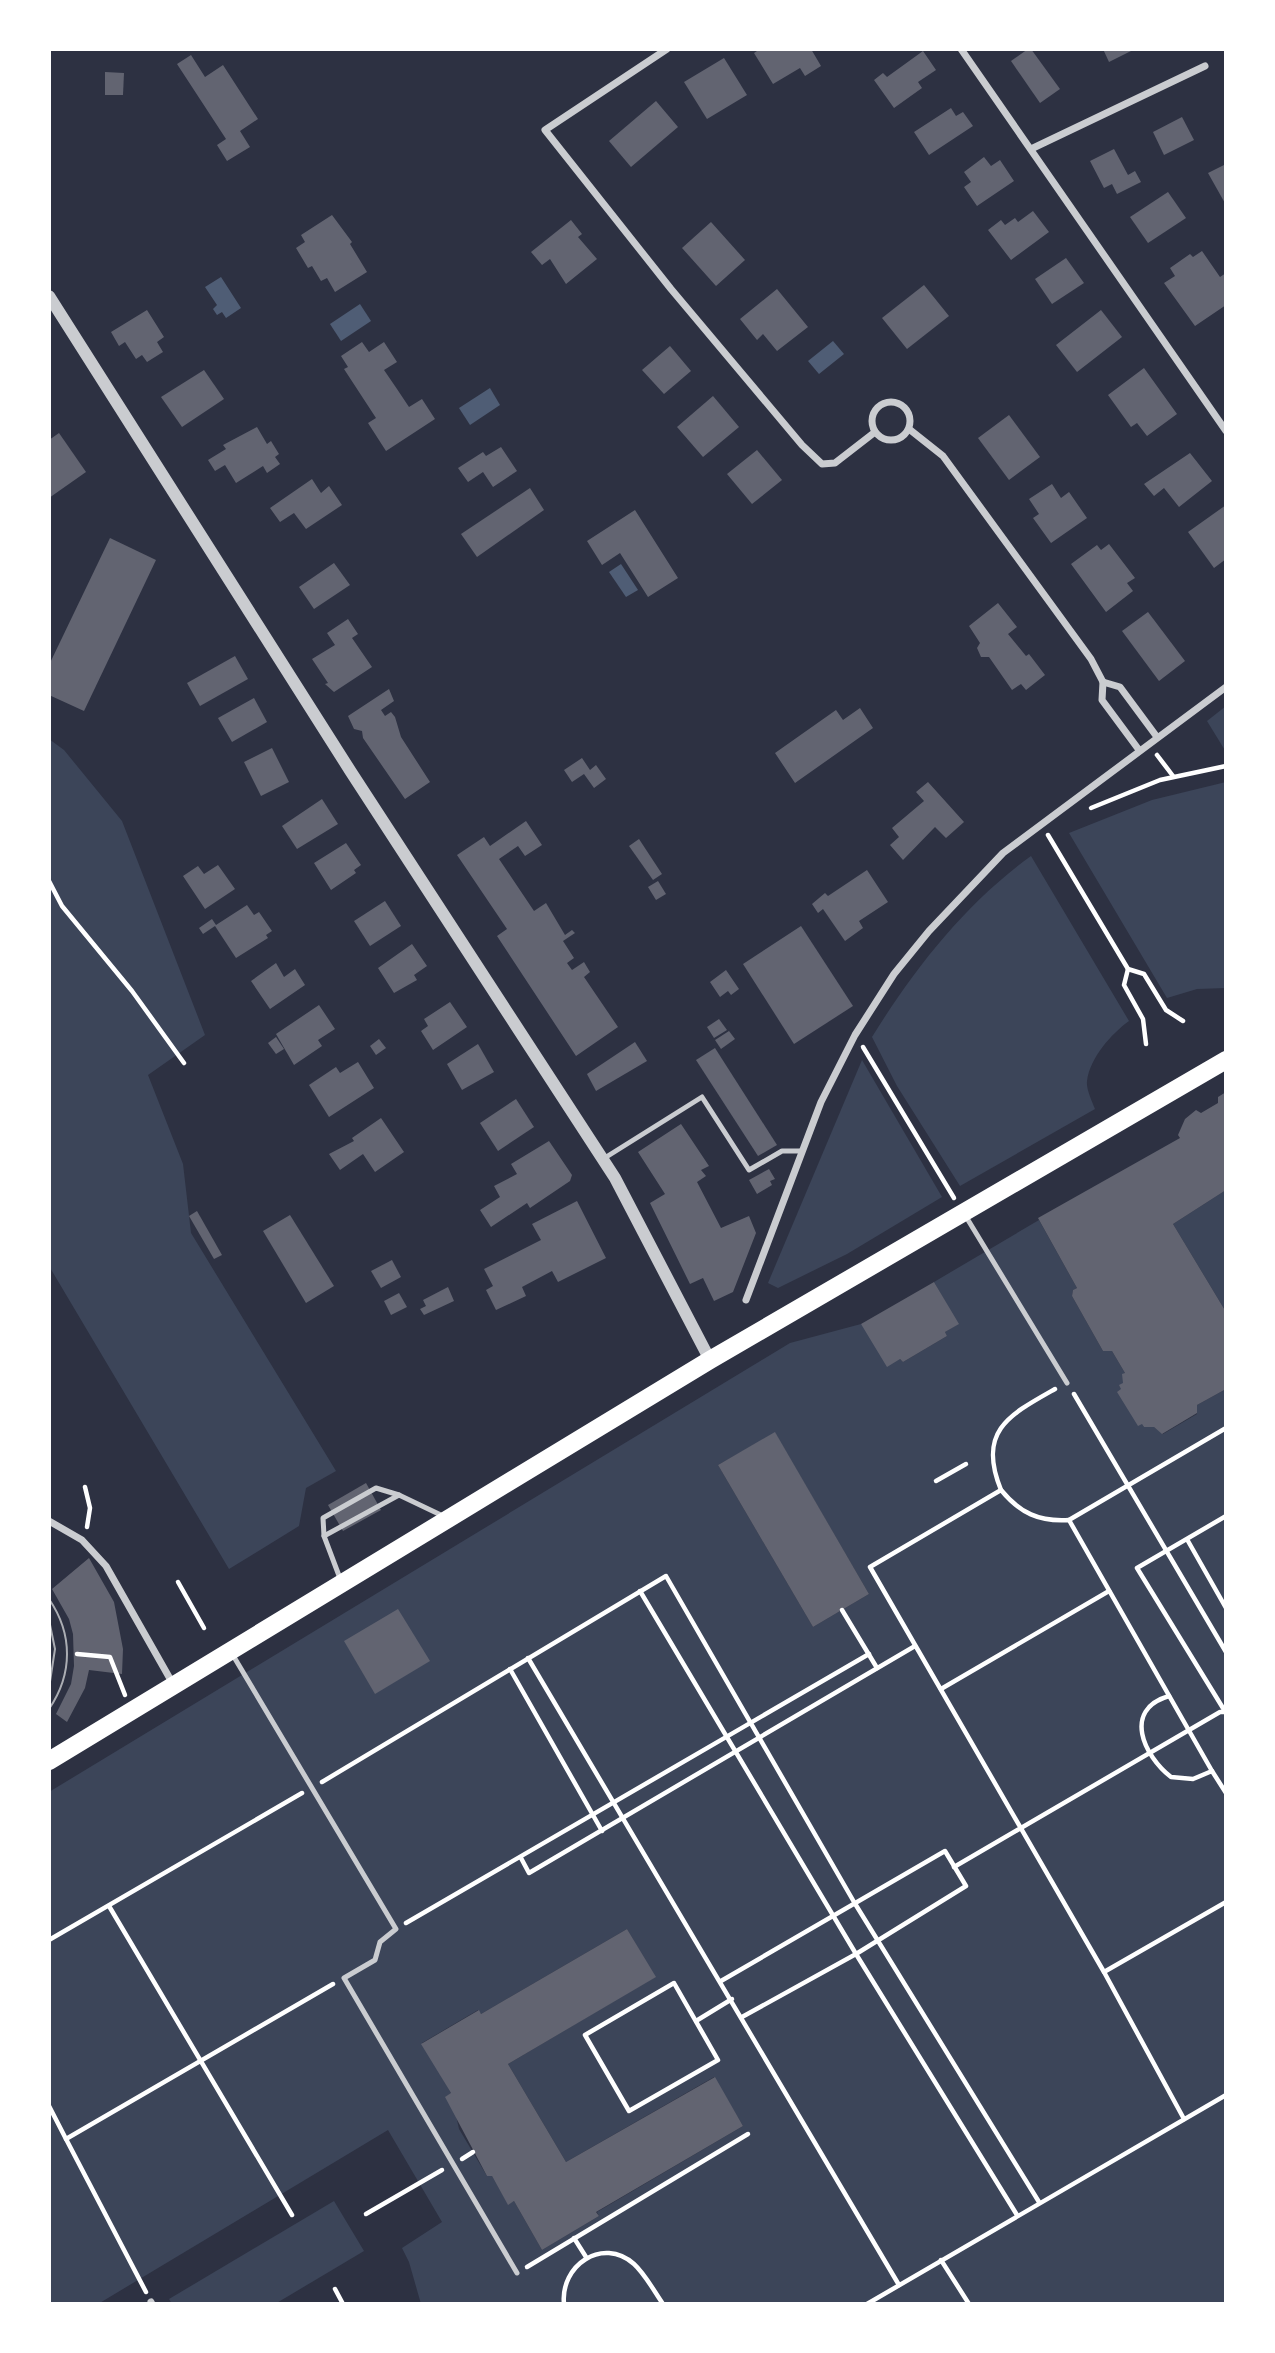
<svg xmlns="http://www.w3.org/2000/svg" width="1275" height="2353" font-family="Jost,sans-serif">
  <rect width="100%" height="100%" fill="#2d3142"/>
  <g fill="#3c4559" fill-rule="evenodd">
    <polygon points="1226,706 1226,752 1207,721"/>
    <polygon points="49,739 64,750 122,821 205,1035 148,1075 183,1164 191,1233 336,1471 306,1488 299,1526 229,1569 49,1266"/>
    <polygon points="1226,782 1226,988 1197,989 1167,998 1069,833 1152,800"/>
    <path d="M1031 856 1129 1021C1111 1034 1090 1058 1087 1081 1086 1089 1092 1101 1095 1109L960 1186 897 1086 872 1037C914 969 966 903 1031 856Z"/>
    <polygon points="862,1060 942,1197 847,1254 778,1288 768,1283"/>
    <polygon points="1226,1190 1226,1312 1173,1224"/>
    <path d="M1039 1220 1077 1288 1073 1290 1072 1296 1103 1351H1112L1125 1373 1123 1383 1144 1427H1154L1163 1434 1197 1414V1405L1226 1389V2304H421L409 2262 402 2248 442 2222 388 2130 98 2304H49V1792L790 1343 861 1324 903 1362 947 1336 945 1332 958 1324 934 1282ZM775 1433 869 1594 813 1627 718 1465ZM627 1929 655 1977 508 2064 566 2162 714 2077 743 2126 597 2212 599 2216 542 2250 514 2201 508 2204 492 2176H487L459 2129 451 2093 422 2043 478 2010 481 2014Z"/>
    <polygon points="334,2201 364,2251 275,2304 172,2304 169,2299"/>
  </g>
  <g fill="#4f5d75">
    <polygon points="221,277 241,308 226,318 222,312 217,315 213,309 217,305 205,287"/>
    <polygon points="360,304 371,321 341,341 330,324"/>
    <polygon points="833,341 844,354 819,374 808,361"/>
    <polygon points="490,388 500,405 470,425 459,408"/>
    <polygon points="621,564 638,590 626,597 609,572"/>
  </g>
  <g fill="#626471">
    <polygon points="760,49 811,49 821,66 805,76 800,68 773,84 754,53"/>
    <polygon points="1028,49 1031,49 1060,89 1040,103 1011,61"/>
    <polygon points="1103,49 1130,49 1131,51 1109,62"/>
    <polygon points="923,51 936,70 918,82 922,88 894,108 874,80 883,73 887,77"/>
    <polygon points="191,55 205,77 223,65 258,119 240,131 250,147 227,161 217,145 226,139 177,64"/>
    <polygon points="724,58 747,95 707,119 684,82"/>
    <polygon points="105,72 124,73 123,95 105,95"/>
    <polygon points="656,101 678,127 631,167 609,141"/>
    <polygon points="951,108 956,116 963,112 973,126 929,155 914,132"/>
    <polygon points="1182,117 1194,140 1164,155 1153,132"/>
    <polygon points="1114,149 1128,175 1135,171 1141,182 1117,194 1112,184 1104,188 1090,161"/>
    <polygon points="984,157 991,166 1000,160 1014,181 977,206 964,187 971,182 964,172"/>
    <polygon points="1226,164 1226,205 1208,173"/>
    <polygon points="1168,192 1186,218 1148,243 1130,217"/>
    <polygon points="1033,211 1049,232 1011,260 988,230 1001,220 1005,225 1015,218 1018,222"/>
    <polygon points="332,215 352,242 350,244 367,272 335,292 327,278 321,281 312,266 308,268 296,248 305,242 301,235"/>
    <polygon points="571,220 582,234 578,237 597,259 566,284 550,259 542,265 531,252"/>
    <polygon points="711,222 745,260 716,286 682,248"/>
    <polygon points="1202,251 1220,277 1226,273 1226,305 1195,326 1164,283 1175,276 1170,268 1190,254 1193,257"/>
    <polygon points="1066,258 1084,283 1052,304 1035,279"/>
    <polygon points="924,285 949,316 907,349 882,318"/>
    <polygon points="777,289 808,327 777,351 763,334 757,340 740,319"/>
    <polygon points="147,310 164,337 157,342 163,352 147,362 142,355 136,359 125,342 119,346 111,332"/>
    <polygon points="1101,310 1122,337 1077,372 1056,345"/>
    <polygon points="362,342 369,352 384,342 397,362 384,370 397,389 409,407 422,399 435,419 386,451 368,423 376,418 344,369 348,367 341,356"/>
    <polygon points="670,346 691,371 664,394 642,370"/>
    <polygon points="1144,368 1177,414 1147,436 1137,423 1131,427 1108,395"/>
    <polygon points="204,370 224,399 182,427 161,397"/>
    <polygon points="713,396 739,427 703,457 677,427"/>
    <polygon points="1009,415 1040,457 1009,480 978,438"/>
    <polygon points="257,427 267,444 271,441 279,454 275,457 280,464 267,473 263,466 236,483 225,465 215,471 208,460 226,449 223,445"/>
    <polygon points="59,433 86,472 49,498 49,440"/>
    <polygon points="501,447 517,471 493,487 483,472 468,482 458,468 483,452 486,456"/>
    <polygon points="757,450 782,480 752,504 727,474"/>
    <polygon points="1190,453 1212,481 1179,507 1164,488 1154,496 1144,484"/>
    <polygon points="312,479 321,493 329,486 342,505 306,529 294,513 280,522 270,508"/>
    <polygon points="1052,484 1061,498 1069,492 1087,518 1051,543 1033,518 1039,514 1029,499"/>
    <polygon points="530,488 544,510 477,557 461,534"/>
    <polygon points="1226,505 1226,559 1214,568 1188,532"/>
    <polygon points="635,510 678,578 648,597 620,553 602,565 587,541"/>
    <polygon points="110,538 156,560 84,711 49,695 49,665"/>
    <polygon points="1109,544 1135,578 1127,583 1133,591 1106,612 1071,564 1097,545 1101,550"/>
    <polygon points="334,563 350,585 314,609 299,587"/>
    <polygon points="998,603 1017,627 1008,634 1026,656 1029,654 1045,675 1026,690 1021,684 1012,690 989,657 981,657 977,648 980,643 969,626"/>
    <polygon points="1148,612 1185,661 1159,681 1122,631"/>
    <polygon points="348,619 358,634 352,638 372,667 334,692 325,684 328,683 312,659 335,645 327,633"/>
    <polygon points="235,656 248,679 200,706 187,683"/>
    <polygon points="389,689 394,701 381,710 385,716 391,712 395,717 401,737 430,782 405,799 363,738 362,731 354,729 348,716"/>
    <polygon points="254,698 267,722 232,742 218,718"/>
    <polygon points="860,708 873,728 795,783 775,753 836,710 843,720"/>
    <polygon points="272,748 289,782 261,796 244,762"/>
    <polygon points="582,758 590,770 596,765 606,779 594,788 584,774 572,782 564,770"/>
    <polygon points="928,782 964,822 946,838 935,827 903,860 890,845 899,837 892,828 924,801 916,792"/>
    <polygon points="322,799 338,824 297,849 282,826"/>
    <polygon points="526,821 542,845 525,856 518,846 499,859 534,911 546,903 565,935 572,930 575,933 563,941 574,958 567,963 572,970 584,962 590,972 584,977 618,1027 576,1056 497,936 507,929 457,855 484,837 490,846"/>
    <polygon points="639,839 662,874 653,880 629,846"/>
    <polygon points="346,843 361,865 354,870 356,873 331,890 314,863"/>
    <polygon points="218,865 235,889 205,909 183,876 198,866 204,874"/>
    <polygon points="867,870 888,902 859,921 863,928 845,941 823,909 818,913 812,904 825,893 828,896"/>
    <polygon points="658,881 666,894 656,900 648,887"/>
    <polygon points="385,901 401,926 370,946 354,921"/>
    <polygon points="247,905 254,915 259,912 272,931 266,935 268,938 236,958 215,926 203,934 199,928 212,919 216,925"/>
    <polygon points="801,926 853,1006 794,1044 743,964"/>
    <polygon points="412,944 427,966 414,975 417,980 394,993 378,968"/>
    <polygon points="276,963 284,977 295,969 305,985 270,1009 251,981"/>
    <polygon points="726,970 739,989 731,995 728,991 720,997 710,982"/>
    <polygon points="450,1002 467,1027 433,1050 421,1031 428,1026 424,1019"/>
    <polygon points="319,1005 335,1029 318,1040 322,1046 294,1065 276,1034"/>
    <polygon points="719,1019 727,1030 714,1038 707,1027"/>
    <polygon points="729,1031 735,1039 721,1049 715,1040"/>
    <polygon points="276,1037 284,1049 276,1054 268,1043"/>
    <polygon points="379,1039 386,1048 376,1055 370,1046"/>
    <polygon points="635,1042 647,1061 596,1091 587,1074"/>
    <polygon points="478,1044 494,1072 462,1090 447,1064"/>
    <polygon points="715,1048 777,1145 758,1156 696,1060"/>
    <polygon points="358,1062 374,1088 329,1117 309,1085 336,1067 340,1073"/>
    <polygon points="1226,1092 1226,1190 1173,1224 1226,1312 1226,1389 1197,1405 1197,1413 1162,1434 1154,1427 1144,1427 1142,1424 1138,1426 1117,1392 1121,1389 1119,1385 1123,1383 1122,1374 1125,1373 1112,1351 1103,1351 1072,1296 1073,1290 1077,1288 1038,1218 1180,1138 1178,1135 1185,1119 1196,1110 1201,1113 1218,1103 1218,1097"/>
    <polygon points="516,1099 534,1127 498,1151 480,1123"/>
    <polygon points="381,1118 404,1152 375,1172 363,1154 340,1170 329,1154 354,1141 352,1138"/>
    <polygon points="681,1124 709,1166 701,1170 706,1176 697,1182 721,1228 749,1216 756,1233 733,1292 714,1301 703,1278 690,1284 650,1203 665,1194 638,1152"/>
    <polygon points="549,1141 572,1175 570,1181 530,1208 527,1203 491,1227 480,1210 500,1197 494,1186 517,1174 511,1164"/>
    <polygon points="769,1169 775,1179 770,1181 772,1185 757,1194 749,1180"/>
    <polygon points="577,1201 606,1258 558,1282 552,1271 522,1287 526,1296 496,1310 486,1290 493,1286 484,1269 541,1240 532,1224"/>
    <polygon points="197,1211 222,1255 214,1259 189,1216"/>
    <polygon points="290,1215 334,1286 306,1303 263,1231"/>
    <polygon points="392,1260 401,1277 381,1288 371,1271"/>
    <polygon points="934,1282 959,1324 945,1332 947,1336 903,1362 900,1359 887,1367 861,1324"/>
    <polygon points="448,1287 454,1301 424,1315 420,1309 426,1306 423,1300"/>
    <polygon points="399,1293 407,1307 391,1315 384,1301"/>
    <polygon points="775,1432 869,1594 813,1627 718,1465"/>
    <polygon points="366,1483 381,1510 343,1531 328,1505"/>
    <polygon points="89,1558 114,1602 123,1649 122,1674 89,1670 85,1688 67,1722 56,1714 71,1684 74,1666 73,1634 69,1619 52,1589"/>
    <polygon points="398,1609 430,1661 375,1694 344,1641"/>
    <polygon points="627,1929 656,1977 508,2064 566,2162 715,2077 743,2126 596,2212 599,2216 542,2250 514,2201 508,2205 492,2176 487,2176 445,2097 451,2093 421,2044 479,2010 481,2014"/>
  </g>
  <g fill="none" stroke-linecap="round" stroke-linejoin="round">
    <g stroke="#fff" stroke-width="4.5">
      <polyline points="1157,755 1173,776"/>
      <polyline points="1091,808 1160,780 1226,766"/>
      <polyline points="1048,835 1128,969 1144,974 1166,1010 1183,1021"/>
      <polyline points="49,881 62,906 132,991 184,1063"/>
      <polyline points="1128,969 1124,985 1143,1019 1146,1044"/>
      <polyline points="863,1047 954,1198"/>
      <polyline points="1074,1394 1226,1652"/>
      <polyline points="936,1481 966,1464"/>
      <polyline points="85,1487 90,1508 87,1527"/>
      <path d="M1001 1490C977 1431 1009 1415 1055 1389"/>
      <polyline points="1069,1520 1226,1428"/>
      <polyline points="1188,1541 1226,1608"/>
      <polyline points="178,1582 204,1628"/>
      <polyline points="640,1591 856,1954 1017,2215"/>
      <polyline points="842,1610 877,1668"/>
      <polyline points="77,1654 110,1657 125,1695"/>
      <polyline points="528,1658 899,2285"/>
      <polyline points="510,1669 602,1831"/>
      <polyline points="941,1689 1109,1591"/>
      <path d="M1169 1696C1122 1710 1144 1756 1171 1777L1193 1779 1212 1771 1226 1793"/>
      <polyline points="1226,1713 1137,1568 1226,1516"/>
      <polyline points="322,1782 666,1576 854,1902 1039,2202"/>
      <polyline points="521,1858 529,1873 915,1646"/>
      <polyline points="954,1867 1220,1712 1226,1712"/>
      <polyline points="109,1906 292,2215"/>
      <polyline points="406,1923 869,1654"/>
      <polyline points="49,1940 302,1793"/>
      <polyline points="1104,1972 1226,1902"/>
      <polyline points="721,1981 945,1851 966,1886 856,1954 742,2017"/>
      <polygon points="674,1983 718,2060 629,2111 585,2035"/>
      <polyline points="696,2021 732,1999"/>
      <polyline points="49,2106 66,2139"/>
      <path d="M1184 2119 1104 1972 870 1567 1001 1490C1020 1513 1039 1522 1069 1520L1212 1771"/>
      <polyline points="462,2159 473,2152"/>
      <polyline points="366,2214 442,2170"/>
      <polyline points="574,2238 586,2257"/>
      <polyline points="941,2260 969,2304"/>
      <polyline points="527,2267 748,2134"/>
      <polyline points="335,2289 343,2304"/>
      <polyline points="146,2292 66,2139 333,1984"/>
      <path d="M564 2304C560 2266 602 2236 634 2264 645 2274 654 2291 663 2304"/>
      <polyline points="867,2304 1226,2095"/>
    </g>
    <g stroke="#caccd0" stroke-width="5">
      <polyline points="603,1159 702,1097 749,1170 782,1151 801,1151"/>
      <polyline points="965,1215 1067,1383"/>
      <polyline points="324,1536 323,1518 376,1488 399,1495"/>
      <polyline points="341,1581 324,1536 399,1495 443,1516"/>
      <polyline points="231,1652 396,1929 380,1942 375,1960 344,1978 517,2273"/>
    </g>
    <g stroke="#caccd0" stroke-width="7">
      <polyline points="667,49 545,130 671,289 802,445 822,464 835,463 875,432"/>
      <polyline points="961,49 1226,431"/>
      <polyline points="1031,149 1205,66"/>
      <circle cx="891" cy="421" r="19"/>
      <polyline points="909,429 943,456 1091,659 1103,682 1120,687 1157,737"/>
      <polyline points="1103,682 1102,700 1139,750"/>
      <polyline points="746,1300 821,1102 855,1035 894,974 929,931 1003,853 1226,687"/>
      <polyline points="49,1521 82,1540 106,1566 173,1684"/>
      <polyline points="151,2302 152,2304"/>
    </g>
    <polyline stroke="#caccd0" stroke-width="12" points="49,296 351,772 615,1178 710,1360"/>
    <polyline stroke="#fff" stroke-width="18" points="49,1761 710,1360 1226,1060"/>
    <g stroke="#abadb3" stroke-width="2">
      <path d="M49 1599C73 1634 73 1674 49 1709"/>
      <polyline points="49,1620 55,1649 49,1688"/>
    </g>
  </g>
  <rect width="1275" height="2353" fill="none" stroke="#ffffff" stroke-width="102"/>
</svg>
